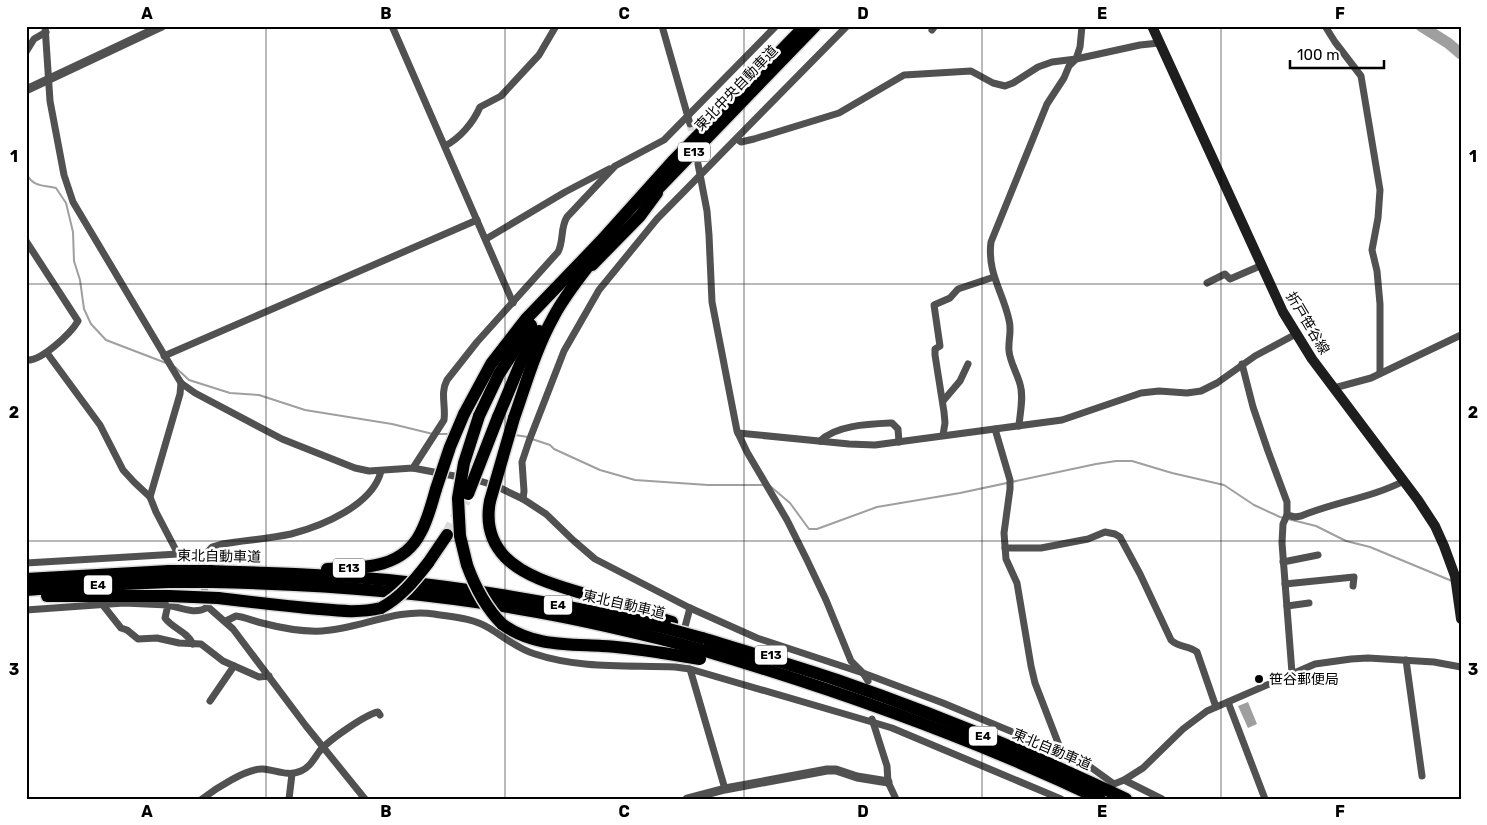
<svg xmlns="http://www.w3.org/2000/svg" width="1487" height="825" font-family="Rubik,'Noto Sans JP',sans-serif">
  <rect width="100%" height="100%" fill="#fff"/>
  <polygon fill="#9f9f9f" points="1248,702 1257,724 1248,728 1238,706"/>
  <g fill="none" stroke-linecap="round" stroke-linejoin="round">
    <g stroke="#9f9f9f" stroke-width="2">
      <path d="M26 173C33 187 42 185 56 188L66 203 73 232 74 261 80 280 84 309 91 324 106 340 166 363"/>
      <polyline points="175,367 189,380 230,393 259,395 305,410 392,424 433,434"/>
      <polyline points="438,434 450,434"/>
      <polyline points="515,435 528,437"/>
      <polyline points="532,439 550,445 554,449 600,470 635,480 708,485 763,485"/>
      <polyline points="770,486 790,503 809,529 817,529 877,507 960,493 1096,464 1116,461 1132,461 1172,473 1224,485 1254,505 1280,517 1316,526 1346,541 1370,547 1452,581"/>
    </g>
    <polyline stroke="#9f9f9f" stroke-width="11" points="1421,26 1448,43 1461,54"/>
    <polyline stroke="#d9d9d9" stroke-width="7" stroke-dasharray="7 3.5" stroke-linecap="butt" points="690,124 698,164"/>
    <polyline stroke="#d9d9d9" stroke-width="12" stroke-dasharray="12 6" stroke-linecap="butt" points="447,535 465,500"/>
    <defs>
      <g id="motorway">
        <polyline points="650,197 815,26"/>
        <polyline points="592,265 640,216 657,193"/>
        <polyline points="464,414 491,364 526,319 601,241 672,162 805,26"/>
        <polyline points="479,416 499,374 531,325"/>
        <polyline points="498,417 521,362 539,331"/>
        <path d="M514 418C526 384 536 348 554 316 565 295 581 276 596 256"/>
        <polyline points="458,498 460,536 467,565"/>
        <path d="M490 501C486 522 490 541 505 557 527 579 563 587 591 596 618 605 645 614 672 622"/>
        <polyline points="428,563 447,535"/>
        <path d="M327 569C363 568 403 569 421 532 428 519 432 503 436 489"/>
        <path d="M210 571C270 573 329 574 388 580 483 590 576 606 669 629"/>
        <polyline points="26,579 169,571"/>
        <path d="M211 582C315 584 418 591 520 609 569 617 617 628 665 640"/>
        <polyline points="26,590 78,586 169,582"/>
        <polyline points="47,596 169,596"/>
        <path d="M218 598C251 602 285 606 319 609 340 611 360 613 381 608"/>
        <path d="M502 624C532 646 566 644 602 646 622 647 643 650 663 653"/>
        <path d="M702 638C747 652 793 665 837 680 936 714 1032 754 1126 799"/>
        <path d="M702 650C838 690 972 738 1100 799"/>
      </g>
    </defs>
    <use href="#motorway" stroke="#dbdbdb" stroke-width="15"/>
    <g stroke="#515151" stroke-width="7">
      <path d="M45 26 50 101 64 175 73 202 181 383 195 393 282 439 355 468 369 471 413 468 444 420C446 406 440 393 447 380L477 342 558 252C564 241 560 228 567 217L615 166 664 140 776 26"/>
      <polyline points="392,26 513,303"/>
      <polyline points="662,26 690,124"/>
      <polyline points="1325,26 1335,42 1361,76 1380,190 1378,218 1372,250 1377,271 1380,304 1380,373"/>
      <polyline points="932,30 935,26"/>
      <polyline points="26,52 34,39 46,32"/>
      <polyline points="737,139 741,142 754,139 839,113 904,75 971,71 993,83 1005,86 1013,83 1038,67 1052,62 1076,59 1140,45 1159,43"/>
      <path d="M445 146C460 138 473 123 480 107L501 96 539 55 556 26"/>
      <polyline points="698,164 707,211 709,235 712,302 737,431 747,452 787,520 807,560 826,600 851,661 863,673 943,703 1082,761 1114,784 1124,780 1162,799"/>
      <polyline points="486,239 565,192 609,169"/>
      <path d="M26 241 78 321C71 333 41 362 26 360"/>
      <polyline points="1207,283 1225,274 1230,279 1260,266"/>
      <polyline points="47,353 100,425 123,470 134,482 150,497"/>
      <polyline points="164,356 477,220"/>
      <polyline points="1242,364 1253,407 1268,451 1287,502 1287,515 1283,524 1282,543 1292,673"/>
      <polyline points="181,383 180,394 150,497 156,512 178,554 201,559"/>
      <polyline points="1334,388 1371,378 1461,335"/>
      <polyline points="943,401 960,381 968,364"/>
      <path d="M1019 426C1020 412 1024 397 1020 384 1017 373 1010 362 1009 351 1008 340 1012 331 1009 320 1003 292 987 273 991 242L1047 104 1064 78 1069 66 1076 59 1080 47 1082 26"/>
      <polyline points="995,429 1010,480 1010,489 1004,533 1006,559 1017,583 1031,666 1035,683 1062,753"/>
      <polyline points="738,433 849,444 875,445 1062,420 1141,393 1159,391 1187,393 1201,391 1217,383 1255,356 1296,334"/>
      <polyline points="943,435 945,423 944,412 935,355 935,349 940,346 934,305 950,298 958,289 994,277"/>
      <path d="M820 441C836 425 869 424 892 423L898 429 899 442"/>
      <polyline points="413,468 480,481 496,486 523,499 546,514 574,541 595,559 690,608 757,638 863,673 868,681"/>
      <polyline points="523,499 524,491 522,462 529,441 564,351 599,290 657,219 847,26"/>
      <path d="M1287 515 1295 517 1301 516C1334 502 1371 498 1404 481"/>
      <path d="M1005 548H1041L1088 539 1105 532 1115 534 1120 537 1140 574 1171 640C1179 648 1189 645 1197 652L1216 707"/>
      <polyline points="1283,562 1318,555"/>
      <polyline points="26,563 178,554"/>
      <polyline points="1285,584 1354,577 1353,586"/>
      <polyline points="102,604 121,628 127,630 138,639 157,638 179,643 201,644 223,661 259,677 269,676"/>
      <path d="M168 605C182 608 195 615 208 607"/>
      <polyline points="1287,606 1309,603"/>
      <path d="M26 610 124 603 168 605 165 618C173 629 187 631 193 644"/>
      <path d="M226 621 236 616C245 617 253 621 262 623 281 628 302 632 322 631 360 629 396 608 434 614 453 617 472 618 489 628 504 637 518 649 535 654 580 669 628 665 675 667L690 669 872 722 892 728 1061 799"/>
      <polyline points="683,634 690,608"/>
      <polyline points="1406,660 1422,776"/>
      <polyline points="690,669 725,789"/>
      <polyline points="210,701 234,666"/>
      <polyline points="1228,702 1265,799"/>
      <polyline points="872,719 887,766 888,782 896,799"/>
      <polyline points="1124,780 1143,768 1183,729 1207,711 1315,664 1351,659 1368,658 1434,662 1461,667"/>
      <path d="M202 799C215 789 247 768 263 769 276 770 288 777 301 771 310 767 313 760 319 752 326 742 366 714 378 712L380 715"/>
      <polyline points="289,799 292,774"/>
      <path d="M365 799 306 726 233 629 208 607 206 603 201 559 212 547 222 544C245 540 268 539 291 534 322 526 373 505 381 471"/>
    </g>
    <g stroke="#515151" stroke-width="9">
      <polyline points="26,90 162,26"/>
      <polyline points="687,799 725,789 827,770 836,770 857,777 888,782"/>
    </g>
    <polyline stroke="#1e1e1e" stroke-width="10" points="1152,26 1283,312 1312,359 1418,500 1435,526 1444,546 1455,576 1461,619"/>
    <use href="#motorway" stroke="#000" stroke-width="12"/>
    <defs>
      <g id="motorway-bridge">
        <polyline points="436,489 450,447 464,414"/>
        <polyline points="468,494 498,417"/>
        <polyline points="458,498 464,463 479,416"/>
        <polyline points="490,501 514,418"/>
        <path d="M467 565C475 587 485 607 502 624"/>
        <polyline points="169,571 210,571"/>
        <polyline points="169,582 211,582"/>
        <polyline points="169,596 218,598"/>
        <path d="M381 608C401 597 414 581 428 563"/>
        <polyline points="669,629 702,638"/>
        <polyline points="665,640 702,650"/>
        <polyline points="663,653 700,659"/>
      </g>
    </defs>
    <use href="#motorway-bridge" stroke="#dbdbdb" stroke-width="15" stroke-linecap="butt"/>
    <use href="#motorway-bridge" stroke="#000" stroke-width="12"/>
  </g>
  <path fill="none" stroke="#000" stroke-width="1" stroke-opacity="0.55" d="M266 26V799M505 26V799M744 26V799M982 26V799M1221 26V799M26 284H1461M26 541H1461"/>
  <circle fill="#000" stroke="#fff" stroke-width="2" cx="1259" cy="679" r="5"/>
  <g text-anchor="middle" stroke-width="5" stroke-linejoin="round" paint-order="stroke">
    <g fill="#fff" stroke="#4c4c4c" stroke-width="1">
      <rect x="678" y="142.5" width="32" height="19" rx="4"/>
      <rect x="333" y="558.5" width="32" height="19" rx="4"/>
      <rect x="84" y="575.5" width="28" height="19" rx="4"/>
      <rect x="544" y="595.5" width="28" height="19" rx="4"/>
      <rect x="755" y="645.5" width="32" height="19" rx="4"/>
      <rect x="969" y="726.5" width="28" height="19" rx="4"/>
    </g>
    <g font-size="12" font-weight="bold" fill="#000">
      <text x="694" y="156">E13</text>
      <text x="349" y="572">E13</text>
      <text x="98" y="589">E4</text>
      <text x="558" y="609">E4</text>
      <text x="771" y="659">E13</text>
      <text x="983" y="740">E4</text>
    </g>
    <g font-size="14" fill="#000" stroke="#fff">
      <text transform="translate(736 88) rotate(-46)" y="5">東北中央自動車道</text>
      <text transform="translate(1308 323) rotate(59)" y="5">折戸笹谷線</text>
      <text transform="translate(219 556) rotate(1)" y="5">東北自動車道</text>
      <text transform="translate(624 604) rotate(13)" y="5">東北自動車道</text>
      <text transform="translate(1052 749) rotate(23)" y="5">東北自動車道</text>
    </g>
    <g font-size="14" fill="#000" stroke="#fff" text-anchor="start">
      <text x="1269" y="684">笹谷郵便局</text>
    </g>
  </g>
  <rect width="1487" height="825" fill="none" stroke="#ffffff" stroke-width="55"/>
  <path d="M1290 60v8h94v-8" fill="none" stroke="#000000" stroke-width="2.5"/>
  <text x="1297" y="60" font-size="15" fill="#000000" stroke="#ffffff" stroke-width="4" paint-order="stroke">100 m</text>
  <rect x="28" y="28" width="1432" height="770" fill="none" stroke="#000" stroke-width="2"/>
  <g font-size="16" text-anchor="middle" font-weight="bold" fill="#000">
    <text x="147" y="19">A</text>
    <text x="386" y="19">B</text>
    <text x="624" y="19">C</text>
    <text x="863" y="19">D</text>
    <text x="1102" y="19">E</text>
    <text x="1340" y="19">F</text>
    <text x="14" y="162">1</text>
    <text x="1473" y="162">1</text>
    <text x="14" y="418">2</text>
    <text x="1473" y="418">2</text>
    <text x="14" y="675">3</text>
    <text x="1473" y="675">3</text>
    <text x="147" y="817">A</text>
    <text x="386" y="817">B</text>
    <text x="624" y="817">C</text>
    <text x="863" y="817">D</text>
    <text x="1102" y="817">E</text>
    <text x="1340" y="817">F</text>
  </g>
</svg>
